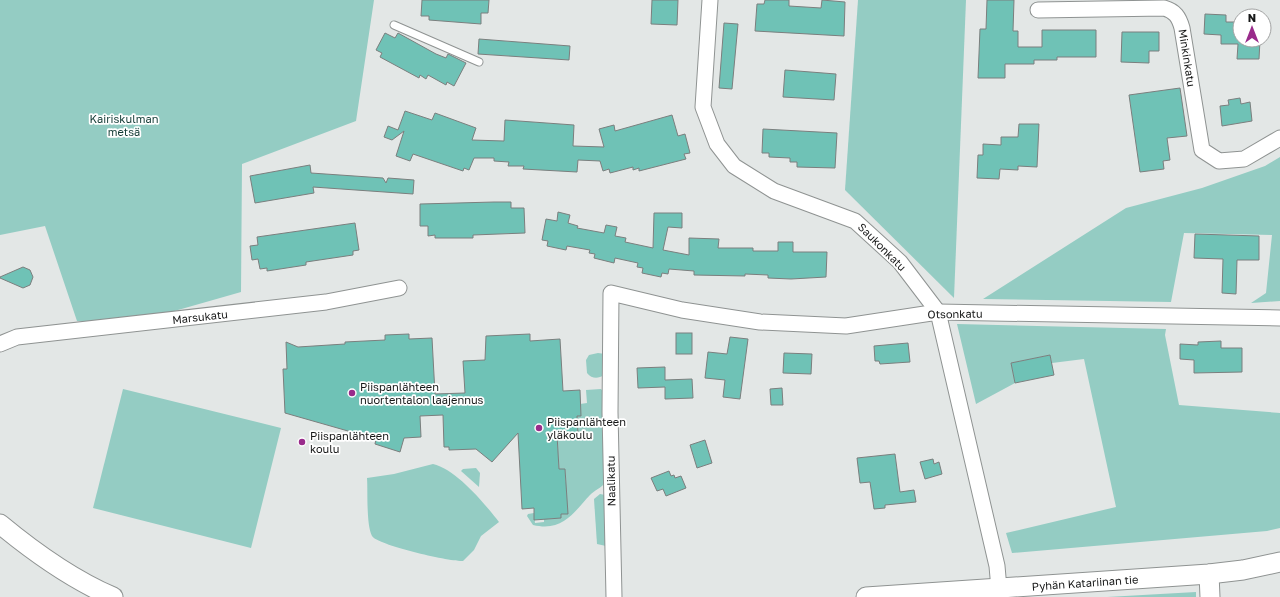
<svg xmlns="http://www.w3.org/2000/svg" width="1280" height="597" font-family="'Golos Text',sans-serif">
  <rect width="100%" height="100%" fill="#e3e7e6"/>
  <g fill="#94ccc3">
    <polygon points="0,0 374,0 356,121 242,164 241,292 129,324 77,321 45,226 0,235"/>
    <polygon points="858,0 966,0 954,298 845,190"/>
    <polygon points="1280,157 1280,301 1251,303 1266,293 1272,235 1184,233 1171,302 983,299 1126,208 1202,188 1265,166"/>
    <polygon points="957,324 1166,329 1165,335 1179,405 1280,413 1280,528 1267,531 1012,553 1006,533 1116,507 1084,359 1052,363 1050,355 1011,363 1015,383 976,404"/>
    <path d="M598 353 605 354 604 375C598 379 592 379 587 373L586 360 589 355Z"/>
    <polygon points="123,389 281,428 251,548 93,508"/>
    <path d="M601 389 606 395 603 432 605 483C601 488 595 490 590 495 573 513 563 532 533 525L527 516 528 514 534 513 535 523 544 522V519L561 518 559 483 566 482 565 469H559L557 435 578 434 577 416 580 404 587 403 586 390Z"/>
    <path d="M433 464C456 469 485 504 499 522L481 536 474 550 463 561C451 562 377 545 372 536 366 524 368 492 367 478L394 474Z"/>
    <polygon points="476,468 480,473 479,487 461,471 463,469"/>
    <polygon points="600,494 605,495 606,546 597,544 594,499"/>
    <polygon points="1196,592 1196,597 1107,597"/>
  </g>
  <g fill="#6fc2b6" stroke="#7b7f7e">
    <polygon points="422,0 489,0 488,13 481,13 481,24 429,20 429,16 421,16"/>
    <polygon points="652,0 678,0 677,25 651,24"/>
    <polygon points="765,0 789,0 789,6 821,8 822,0 845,2 844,36 755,31 757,4 764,4"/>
    <polygon points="987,0 1014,0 1013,31 1018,31 1018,47 1042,47 1042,30 1096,30 1096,57 1057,57 1057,60 1034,60 1034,64 1005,64 1005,78 978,78 980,29 986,29"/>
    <polygon points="1205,14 1226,15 1226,22 1240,22 1240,40 1260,40 1259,59 1237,59 1238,44 1221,44 1221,35 1204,34"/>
    <polygon points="724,23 738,24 732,89 719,88"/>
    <polygon points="1122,32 1159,32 1159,51 1149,51 1149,63 1121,62"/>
    <polygon points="385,33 395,38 398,33 436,54 446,58 448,54 466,63 454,86 447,82 446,85 428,75 426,79 420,75 419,78 380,57 382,53 376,50"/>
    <polygon points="479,39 570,46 569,60 478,54"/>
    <polygon points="785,70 836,74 834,100 783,97"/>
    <polygon points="1180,88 1187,136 1167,138 1170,160 1163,161 1164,169 1140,172 1129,95"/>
    <polygon points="1240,98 1241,104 1250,102 1252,121 1222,126 1220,106 1229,105 1228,100"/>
    <polygon points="405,111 432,120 435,113 476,128 472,140 504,141 505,120 574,125 573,146 604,147 599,129 614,125 615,131 672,115 678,136 685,134 690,153 684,154 686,159 639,171 639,168 633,170 633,167 610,173 609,169 603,171 600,161 578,160 577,172 523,169 524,166 508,166 509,162 494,161 494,158 474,158 469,170 464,168 463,171 413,154 410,161 396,156 404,131 392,140 384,137 388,126 398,130"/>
    <polygon points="1019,124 1039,124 1037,167 1018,166 1018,170 1000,169 999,179 977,178 978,155 983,155 983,144 1001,145 1001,137 1018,137"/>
    <polygon points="763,129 837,133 835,168 797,167 797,162 790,162 790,158 769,157 769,153 762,153"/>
    <polygon points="310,165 311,173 383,178 386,183 388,178 414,180 413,194 313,187 314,193 255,203 250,176"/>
    <polygon points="494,202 511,202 511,208 524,208 525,233 473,235 473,238 435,238 435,235 428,236 428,226 420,226 420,204"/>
    <polygon points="558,212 570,215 568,223 578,226 577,228 604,233 606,225 617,227 615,236 626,238 625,242 653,248 654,213 682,213 682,228 668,227 663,250 689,255 689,238 719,239 718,248 753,248 753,251 778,251 778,242 793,242 793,252 827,252 826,277 791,279 768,278 768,275 745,274 745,276 694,275 694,271 669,269 668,274 662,273 661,277 642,273 643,268 637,267 638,263 615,258 614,263 594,258 595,254 589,253 590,250 567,246 566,250 547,246 548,241 542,240 546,219 557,221"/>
    <polygon points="355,223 359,250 353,251 353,255 306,262 306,265 267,271 267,268 260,269 258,259 252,260 250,246 258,245 257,237"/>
    <polygon points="1195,234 1259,236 1259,260 1237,260 1236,294 1222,293 1223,259 1194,258"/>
    <polygon points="23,267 30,270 33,277 30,285 23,288 0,278 0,277"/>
    <rect x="676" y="333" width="16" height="21"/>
    <polygon points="409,334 409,339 432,338 435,394 465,393 463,361 485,360 486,336 530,334 530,341 560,339 563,391 580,390 581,416 577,416 578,434 557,435 559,469 565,469 568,514 561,514 561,518 534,520 534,508 522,509 518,433 492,462 476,449 449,450 449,447 444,447 443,415 420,416 421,437 404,438 400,452 375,444 376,439 285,413 283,369 287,369 286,342 298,347 345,344 345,342 385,340 385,335"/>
    <polygon points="730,337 748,339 740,399 723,397 725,380 705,378 708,352 727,354"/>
    <polygon points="1221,341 1221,348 1242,348 1242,372 1194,373 1194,360 1180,359 1180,344 1198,345 1198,342"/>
    <polygon points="908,343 910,362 880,364 879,361 875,361 874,346"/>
    <polygon points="784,353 812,354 811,374 783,373"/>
    <polygon points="1050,355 1054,375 1015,383 1011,363"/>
    <polygon points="665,367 665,380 692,379 693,398 665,399 665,387 638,388 637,368"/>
    <polygon points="782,388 783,405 771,405 770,389"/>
    <polygon points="705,440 712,463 697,468 690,445"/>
    <polygon points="895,454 900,492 914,490 916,502 885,505 885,508 874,509 870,482 860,483 857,458"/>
    <polygon points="933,459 934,464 939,462 942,474 925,479 920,462"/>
    <polygon points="669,471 671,476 674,475 675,478 681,476 686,488 666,496 663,489 657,491 651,478"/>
  </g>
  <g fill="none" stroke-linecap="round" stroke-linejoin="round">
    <defs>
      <polyline id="service" points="394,25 479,62"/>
      <g id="minor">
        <polyline points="710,0 703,107 717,144 734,166 774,191 855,221 900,262 938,312 997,566 999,589"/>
        <path d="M1038 10 1164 8C1175 11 1179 17 1182 28L1202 150 1219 161 1244 159 1280 138"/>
        <polyline points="0,344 17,337 326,302 399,288"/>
        <polyline points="614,597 610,412 611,293 682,310 760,322 846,326 938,312 1280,318"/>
      </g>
      <g id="tertiary">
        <path d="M0 524C35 553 71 579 113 597"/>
        <polyline points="1209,574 1210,597"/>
        <polyline points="866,597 1209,574 1243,570 1280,562"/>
      </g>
    </defs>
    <use href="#service" stroke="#8f9392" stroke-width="9"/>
    <use href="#minor" stroke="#8f9392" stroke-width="17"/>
    <use href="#tertiary" stroke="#8f9392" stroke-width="21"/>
    <use href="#service" stroke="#fff" stroke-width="7"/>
    <use href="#minor" stroke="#fff" stroke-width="15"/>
    <use href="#tertiary" stroke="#fff" stroke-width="19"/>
  </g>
  <g fill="#992b8b" stroke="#fff" stroke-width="1.5">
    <circle cx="352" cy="393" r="4"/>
    <circle cx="539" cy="428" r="4"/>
    <circle cx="302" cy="442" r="4"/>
  </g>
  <g text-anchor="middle" stroke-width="3.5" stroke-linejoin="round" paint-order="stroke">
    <g font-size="11" fill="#171818" stroke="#fff">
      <text transform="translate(1187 58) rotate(81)" y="4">Minkinkatu</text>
      <text transform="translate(882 247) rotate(45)" y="4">Saukonkatu</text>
      <text transform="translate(955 314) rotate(-1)" y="4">Otsonkatu</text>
      <text transform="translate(200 317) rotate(-6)" y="4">Marsukatu</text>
      <text transform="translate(611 481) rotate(-91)" y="4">Naalikatu</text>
      <text transform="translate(1085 583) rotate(-4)" y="4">Pyhän Katariinan tie</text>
    </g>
    <g font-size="11" fill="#123b35" stroke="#fff">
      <text x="124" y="123">Kairiskulman<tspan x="124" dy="13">metsä</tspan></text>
    </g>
    <g font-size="11" fill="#171818" stroke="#fff" text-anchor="start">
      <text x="360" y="391">Piispanlähteen<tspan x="360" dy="13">nuortentalon laajennus</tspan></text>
      <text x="547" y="426">Piispanlähteen<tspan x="547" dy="13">yläkoulu</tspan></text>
      <text x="310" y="440">Piispanlähteen<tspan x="310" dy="13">koulu</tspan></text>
    </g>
  </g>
  <g transform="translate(1252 28)"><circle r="19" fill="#ffffff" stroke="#a2a3a3"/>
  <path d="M0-3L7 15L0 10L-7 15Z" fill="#992b8b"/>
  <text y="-6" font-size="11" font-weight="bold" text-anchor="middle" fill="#171818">N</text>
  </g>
</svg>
